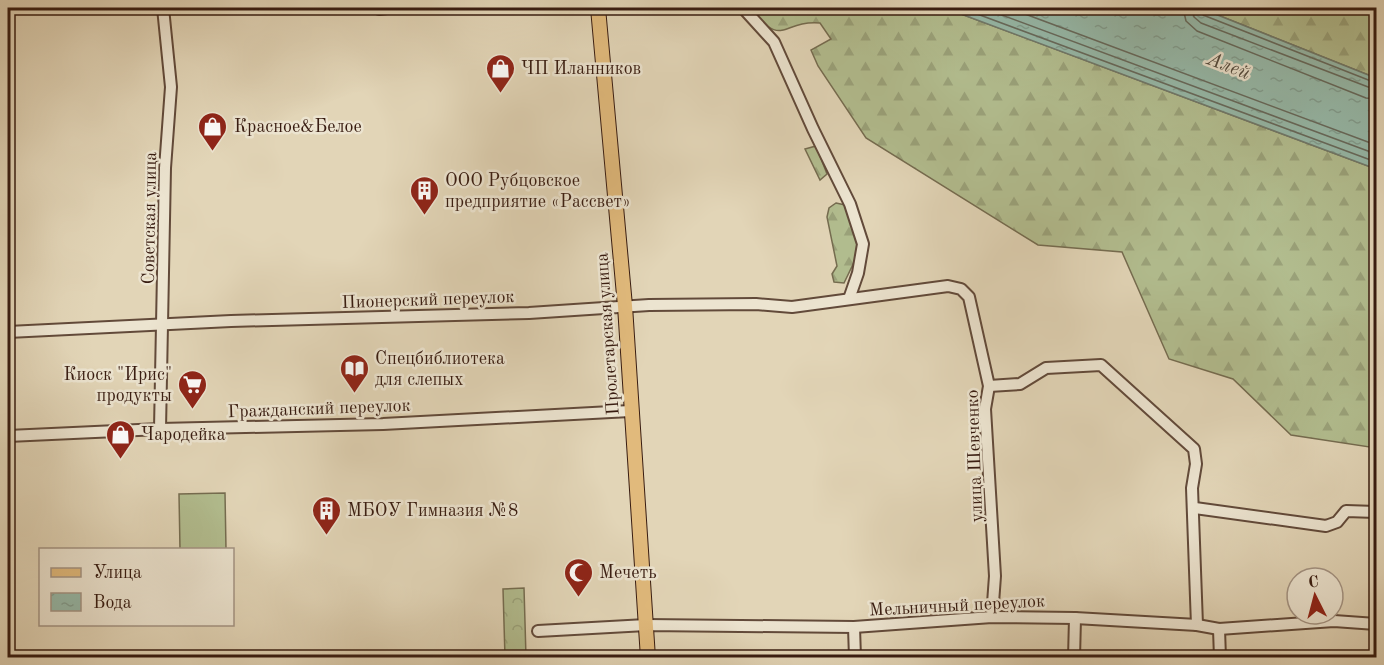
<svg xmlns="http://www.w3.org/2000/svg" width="1384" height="665" font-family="'Old Standard TT',serif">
  <defs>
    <pattern id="forest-firs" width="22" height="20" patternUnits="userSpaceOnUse" patternTransform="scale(1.5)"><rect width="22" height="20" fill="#b2bd8f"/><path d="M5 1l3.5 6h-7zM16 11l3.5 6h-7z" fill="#9aa27a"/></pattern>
    <pattern id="park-crowns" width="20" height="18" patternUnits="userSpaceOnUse" patternTransform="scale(1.5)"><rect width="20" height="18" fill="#b2bd8f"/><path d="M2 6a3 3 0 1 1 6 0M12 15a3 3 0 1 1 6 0" fill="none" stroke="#9aa27a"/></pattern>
    <pattern id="water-ripples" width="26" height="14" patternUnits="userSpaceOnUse" patternTransform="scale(1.5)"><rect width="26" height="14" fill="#96b9a9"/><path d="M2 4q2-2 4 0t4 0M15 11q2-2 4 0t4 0" fill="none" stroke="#829e90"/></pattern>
  </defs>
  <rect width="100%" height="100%" fill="#e2d5b7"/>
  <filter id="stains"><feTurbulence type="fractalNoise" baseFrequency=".00333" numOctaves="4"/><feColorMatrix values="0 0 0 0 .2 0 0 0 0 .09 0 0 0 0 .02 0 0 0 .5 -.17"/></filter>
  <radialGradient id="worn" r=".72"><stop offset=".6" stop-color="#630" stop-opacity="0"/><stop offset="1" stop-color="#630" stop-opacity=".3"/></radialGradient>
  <g fill="url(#forest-firs)" stroke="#756c50" stroke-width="1.5">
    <path d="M749 8H945L1376 169V448L1291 435 1233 379 1169 359 1122 252 1038 245 866 138 818 66 811 50 831 39 820 23C780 20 785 50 749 8Z"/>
    <polygon points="1200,8 1376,8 1376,78"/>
    <polygon points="816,146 827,174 820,180 805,149"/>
    <polygon points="836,203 845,205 856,234 858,254 844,283 834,282 832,274 837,266 827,217 829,208"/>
  </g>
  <polygon fill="url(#park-crowns)" stroke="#756c50" stroke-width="1.5" points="524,588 526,657 505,657 503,589"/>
  <g fill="#b2bd8f" stroke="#756c50" stroke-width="1.5">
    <polygon points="225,493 226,549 180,549 179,494"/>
    <rect x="162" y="651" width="26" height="6"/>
  </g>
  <polygon fill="url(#water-ripples)" stroke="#707a6c" stroke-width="1.5" points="945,8 1200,8 1376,78 1376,169"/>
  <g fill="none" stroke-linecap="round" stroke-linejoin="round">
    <g stroke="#676a5d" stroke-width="1.5">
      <polyline points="961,8 1376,162"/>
      <polyline points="983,8 1376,154"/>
      <polyline points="1009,8 1376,145"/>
      <polyline points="1183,8 1186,21 1197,31 1366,98 1376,99"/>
      <polyline points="1192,8 1194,17 1201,23 1376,90"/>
      <polyline points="1200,8 1203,15 1376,83"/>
    </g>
    <defs>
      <g id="minor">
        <polyline points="743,8 774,42 813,129 850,204 863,244 858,273 849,299"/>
        <polyline points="379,9 387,8"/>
        <polyline points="8,332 231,321 529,313 649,305 756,304 792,307 948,286 961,289 969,297 989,386 985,409 995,576 992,617"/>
        <polyline points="989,386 1020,384 1046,368 1101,365 1194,449 1196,464 1192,488 1197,625"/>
        <polyline points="160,429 165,168 171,87 163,8"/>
        <polyline points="8,436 160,429 383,424 630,411"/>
        <polyline points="1195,508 1326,526 1337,522 1346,511 1376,512"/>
        <polyline points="854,627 855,658"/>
        <polyline points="1219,629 1220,658"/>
        <polyline points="538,631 646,625 854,627 992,617 1075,618 1197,625 1219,629 1334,621 1376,624"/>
        <polyline points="1074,658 1075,618"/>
      </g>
      <polyline id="major" points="598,8 625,306 648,658"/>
    </defs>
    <use href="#minor" stroke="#624a3a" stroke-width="14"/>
    <use href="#major" stroke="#381c11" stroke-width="16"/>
    <use href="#minor" stroke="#ece4d0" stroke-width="10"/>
    <use href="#major" stroke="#e1ba7c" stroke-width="14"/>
  </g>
  <defs>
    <symbol id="shop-pin" viewBox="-11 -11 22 30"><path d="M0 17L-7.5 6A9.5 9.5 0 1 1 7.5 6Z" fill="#8f2418" stroke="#ece4d0"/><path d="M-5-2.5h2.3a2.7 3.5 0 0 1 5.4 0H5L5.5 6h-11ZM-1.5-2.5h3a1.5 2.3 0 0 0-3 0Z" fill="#fff"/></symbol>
    <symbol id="building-pin" viewBox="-11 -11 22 30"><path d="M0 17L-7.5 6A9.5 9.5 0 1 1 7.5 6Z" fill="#8f2418" stroke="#ece4d0"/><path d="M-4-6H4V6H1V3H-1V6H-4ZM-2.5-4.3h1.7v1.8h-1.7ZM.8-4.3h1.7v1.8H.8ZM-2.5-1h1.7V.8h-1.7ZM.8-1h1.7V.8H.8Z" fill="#fff"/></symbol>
    <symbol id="library-pin" viewBox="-11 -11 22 30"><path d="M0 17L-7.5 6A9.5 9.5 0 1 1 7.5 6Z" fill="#8f2418" stroke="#ece4d0"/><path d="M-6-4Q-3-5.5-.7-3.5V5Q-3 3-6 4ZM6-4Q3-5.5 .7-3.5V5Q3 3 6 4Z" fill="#fff"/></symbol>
    <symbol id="supermarket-pin" viewBox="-11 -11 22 30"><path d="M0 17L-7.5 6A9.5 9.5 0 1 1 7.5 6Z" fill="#8f2418" stroke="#ece4d0"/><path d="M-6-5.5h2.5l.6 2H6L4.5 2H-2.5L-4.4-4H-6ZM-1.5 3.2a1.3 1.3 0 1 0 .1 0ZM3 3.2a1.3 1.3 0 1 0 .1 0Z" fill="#fff"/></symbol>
    <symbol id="mosque-pin" viewBox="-11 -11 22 30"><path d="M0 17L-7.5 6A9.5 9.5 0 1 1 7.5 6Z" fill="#8f2418" stroke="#ece4d0"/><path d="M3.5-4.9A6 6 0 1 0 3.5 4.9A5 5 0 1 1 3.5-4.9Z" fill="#fff"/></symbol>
  </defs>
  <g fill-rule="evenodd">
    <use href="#shop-pin" x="484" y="52" width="33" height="45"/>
    <use href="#shop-pin" x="196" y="110" width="33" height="45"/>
    <use href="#building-pin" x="408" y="174" width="33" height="45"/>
    <use href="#library-pin" x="338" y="352" width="33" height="45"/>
    <use href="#supermarket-pin" x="176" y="368" width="33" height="45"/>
    <use href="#shop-pin" x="104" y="418" width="33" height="45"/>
    <use href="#building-pin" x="310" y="494" width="33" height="45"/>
    <use href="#mosque-pin" x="562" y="556" width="33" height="45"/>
  </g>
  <g text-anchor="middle" stroke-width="5" stroke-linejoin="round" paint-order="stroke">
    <g font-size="18" fill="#381c11" stroke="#ece4d0" text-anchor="start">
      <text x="521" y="74">ЧП Иланников</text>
      <text x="234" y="132">Красное&amp;Белое</text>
      <text x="445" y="186">ООО Рубцовское<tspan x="445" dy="21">предприятие «Рассвет»</tspan></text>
      <text x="375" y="364">Спецбиблиотека<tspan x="375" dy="21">для слепых</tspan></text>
      <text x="172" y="380" text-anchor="end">Киоск "Ирис"<tspan x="172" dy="21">продукты</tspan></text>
      <text x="141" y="440">Чародейка</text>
      <text x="347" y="516">МБОУ Гимназия №8</text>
      <text x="599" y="578">Мечеть</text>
    </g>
    <g font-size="18" fill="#381c11" stroke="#ece4d0">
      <text transform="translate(149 218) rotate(-89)" y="6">Советская улица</text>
      <text transform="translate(428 299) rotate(-2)" y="6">Пионерский переулок</text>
      <text transform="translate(607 334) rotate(-94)" y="6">Пролетарская улица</text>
      <text transform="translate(319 408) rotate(-2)" y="6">Гражданский переулок</text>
      <text transform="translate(974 456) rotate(-92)" y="6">улица Шевченко</text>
      <text transform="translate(957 605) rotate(-3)" y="6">Мельничный переулок</text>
    </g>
    <g font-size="20" font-style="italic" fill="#544b3f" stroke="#ece4d0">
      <text transform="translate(1229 65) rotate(21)" y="7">Алей</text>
    </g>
  </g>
  <rect width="1384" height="665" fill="none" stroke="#e2d5b7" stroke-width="30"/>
  <rect x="9" y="9" width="1366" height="647" fill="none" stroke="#381c11" stroke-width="3"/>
  <rect x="15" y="15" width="1354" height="635" fill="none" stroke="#381c11" stroke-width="1.5"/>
  <rect x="39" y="548" width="195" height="78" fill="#ece4d0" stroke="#a49484" stroke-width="1.5"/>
  <rect x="51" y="568" width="30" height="9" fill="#e1ba7c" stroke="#a49484" stroke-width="1.5"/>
  <text x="93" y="578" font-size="18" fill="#381c11">Улица</text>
  <rect x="51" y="593" width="30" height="18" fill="url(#water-ripples)" stroke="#a49484" stroke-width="1.5"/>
  <text x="93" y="608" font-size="18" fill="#381c11">Вода</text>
  <g transform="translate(1315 596) rotate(354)"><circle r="28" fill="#ece4d0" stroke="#a49484" stroke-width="1.5"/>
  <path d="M0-4.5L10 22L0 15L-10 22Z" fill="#8f2418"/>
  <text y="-9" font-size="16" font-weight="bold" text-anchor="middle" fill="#381c11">С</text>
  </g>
  <rect width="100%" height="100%" filter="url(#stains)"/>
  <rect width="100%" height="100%" fill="url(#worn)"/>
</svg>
